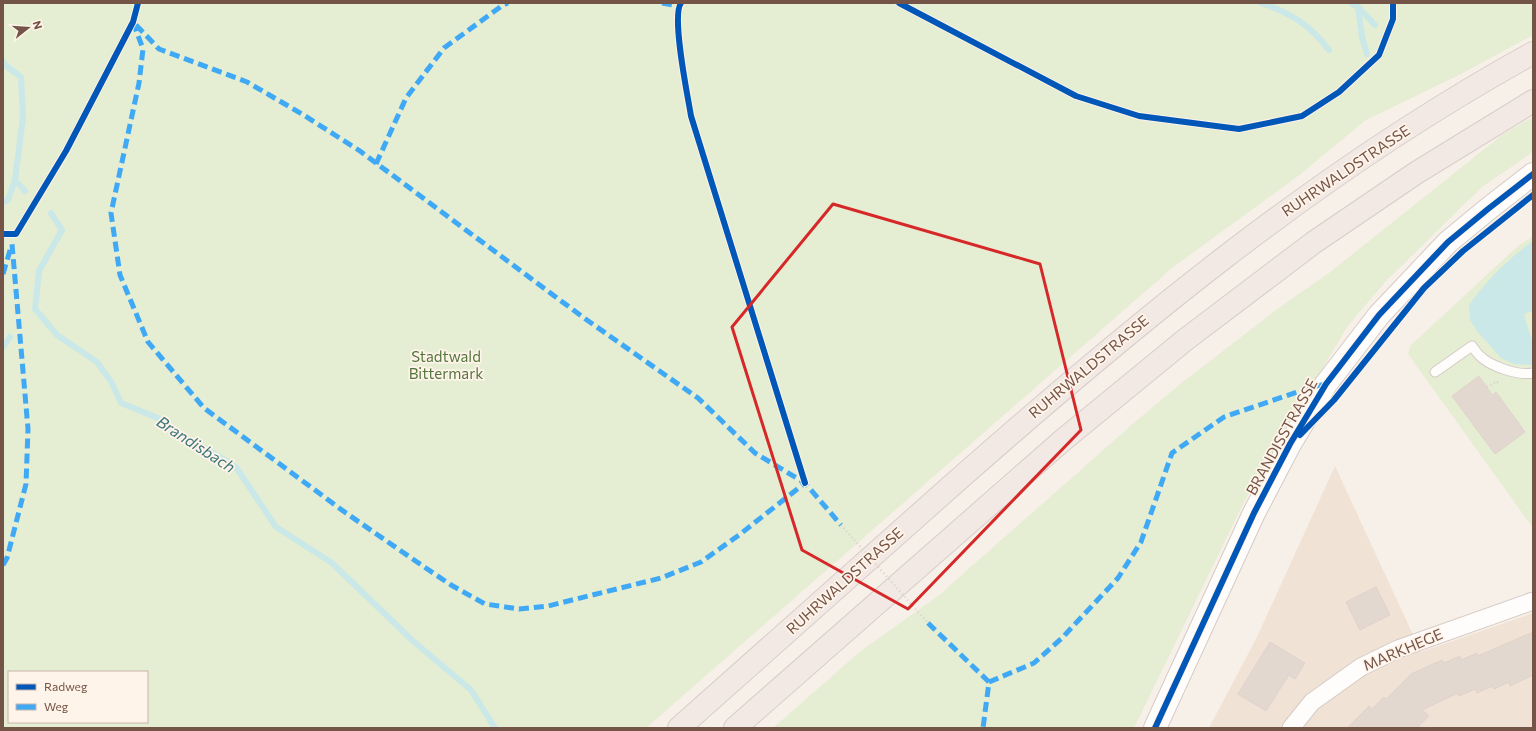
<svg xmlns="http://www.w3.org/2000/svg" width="1536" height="731" font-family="Commissioner,sans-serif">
  <rect width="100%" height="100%" fill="#f7f0e8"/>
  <polygon fill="#f0e2d5" points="1335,466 1421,652 1533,613 1533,728 1209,728 1257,637"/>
  <g fill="#e5edd3" fill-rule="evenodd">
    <path d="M3 3H1533V35L1461 74 1366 120 1298 176 1172 268 646 728H3ZM9 672H147V722H9Z"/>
    <polygon points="1533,117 1533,152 1482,187 1385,282 1347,327 1244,502 1134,728 773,728 862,650 938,596 1135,422 1184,381 1280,307 1329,273 1502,135"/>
    <polygon points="1533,236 1533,528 1408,354 1410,346 1518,246"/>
  </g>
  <path fill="#cae8e7" d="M1533 241V311L1526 313 1524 315 1533 344V365L1514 364 1501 358 1477 331 1470 320 1469 305C1486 281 1509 258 1533 241Z"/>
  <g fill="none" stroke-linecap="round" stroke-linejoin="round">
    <g stroke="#cae8e7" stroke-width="6">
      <path d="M1261 3C1291 13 1310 25 1329 50"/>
      <polyline points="1351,3 1359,8 1375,25"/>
      <polyline points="1358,7 1362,37 1367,54"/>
      <polyline points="3,61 5,65 21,77 23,117 15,180 8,200 3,202"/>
      <polyline points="15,180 25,191"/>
      <polyline points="51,213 62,230 39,271 35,309 57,335 97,362 112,383 121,403 160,419 179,437 210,451 236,467 276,527 332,563 413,641 471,690 495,728"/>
      <polyline points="3,347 10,337"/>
    </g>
  </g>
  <g fill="#e3d8d0" stroke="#e0d2ca">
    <polygon points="1479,376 1492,395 1496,392 1525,432 1495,454 1452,396"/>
    <polygon points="1376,587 1390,615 1360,630 1346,602"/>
    <polygon points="1533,632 1533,675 1510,686 1509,682 1494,689 1492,686 1477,693 1475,689 1459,696 1458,693 1422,710 1429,716 1417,728 1347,728 1369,706 1372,709 1384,697 1386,699 1411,674 1442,660 1444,663 1460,656 1461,660 1477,653 1478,656"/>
    <polygon points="1270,642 1305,663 1295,679 1289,675 1266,711 1238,694"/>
  </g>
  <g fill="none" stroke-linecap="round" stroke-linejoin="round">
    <defs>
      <path id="service" d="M1435 372 1472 346C1474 349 1477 353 1480 356 1490 366 1518 376 1533 373"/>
      <polyline id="minor" points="1291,728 1312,702 1361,667 1398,649 1533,601"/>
      <polyline id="tertiary" points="1155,728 1254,513 1290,444 1326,384 1379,315 1448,242 1488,209 1533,174"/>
      <g id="trunk">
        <path d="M679 728C767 650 854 572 941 495 1126 331 1316 172 1533 53"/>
        <polyline points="735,728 1063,440 1185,340 1313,243 1416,173 1533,101"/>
      </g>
    </defs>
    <use href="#service" stroke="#d5cbc6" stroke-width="11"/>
    <use href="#minor" stroke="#d5cbc6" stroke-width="19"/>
    <use href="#tertiary" stroke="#d5cbc6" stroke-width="24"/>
    <use href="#trunk" stroke="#d8cdc8" stroke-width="24"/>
    <polyline stroke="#dad0cc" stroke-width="2.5" stroke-dasharray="1 3" stroke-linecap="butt" points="1487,387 1494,383 1495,384 1498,382"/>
    <use href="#service" stroke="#fefdfc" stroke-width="9"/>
    <use href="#minor" stroke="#fefdfc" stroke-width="17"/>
    <use href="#tertiary" stroke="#fefdfc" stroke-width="22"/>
    <use href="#trunk" stroke="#f2e8e4" stroke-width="22"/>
    <polyline stroke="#dad0cc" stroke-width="2.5" stroke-dasharray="1 3" stroke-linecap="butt" points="841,525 928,623"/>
    <g stroke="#3fa9f5" stroke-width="5" stroke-dasharray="10 5" stroke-linecap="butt">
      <polyline points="662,3 679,6"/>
      <polyline points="133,22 143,49 139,83 111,213 120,275 148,342 204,408 346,513 417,562 451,585 485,604 519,609 548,606 661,578 701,562 739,535 805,483"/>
      <polyline points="136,25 159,49 247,82 302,114 360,151 584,318 698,398 755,453 805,483 841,525"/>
      <polyline points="376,164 406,98 444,48 503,5 508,3"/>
      <polyline points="3,274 11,247"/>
      <polyline points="3,565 7,558 26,484 28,429 12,244"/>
      <polyline points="928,623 989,682 983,728"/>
      <polyline points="989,682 1034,663 1062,638 1118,578 1141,542 1172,453 1224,417 1312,387 1326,384"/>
    </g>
    <defs>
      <g id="cycleway">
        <path d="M681 3C671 16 688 97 691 116L805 483"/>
        <polyline points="899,3 1076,96 1139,116 1239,129 1302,116 1339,92 1379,55 1393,19 1393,3"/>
        <polyline points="3,234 16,234 66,151 133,22 138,3"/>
        <polyline points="1300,435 1334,400 1424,288 1463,251 1533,195"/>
        <polyline points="1155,728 1254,513 1290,444 1326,384 1379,315 1448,242 1488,209 1533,174"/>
      </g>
    </defs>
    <use href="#cycleway" stroke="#fff4e9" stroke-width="8"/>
    <use href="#cycleway" stroke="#0057b8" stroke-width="6"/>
  </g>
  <path fill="none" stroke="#d62828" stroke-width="3" stroke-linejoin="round" d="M833 204 1040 264 1081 430 908 609 802 550 732 327Z"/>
  <g text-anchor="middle" stroke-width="3.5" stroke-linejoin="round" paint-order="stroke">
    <g font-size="15" fill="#755448" stroke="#fff4e9">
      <text transform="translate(1346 171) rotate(-34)" y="5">RUHRWALDSTRASSE</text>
      <text transform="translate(1089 367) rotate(-40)" y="5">RUHRWALDSTRASSE</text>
      <text transform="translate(1282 437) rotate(-61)" y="5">BRANDISSTRASSE</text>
      <text transform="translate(845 581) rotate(-42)" y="5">RUHRWALDSTRASSE</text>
      <text transform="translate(1403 650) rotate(-23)" y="5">MARKHEGE</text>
    </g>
    <g font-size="15" fill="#53753d" stroke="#fff4e9">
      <text x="446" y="362">Stadtwald<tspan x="446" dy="17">Bittermark</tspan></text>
    </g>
    <g font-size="16" font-style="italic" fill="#3c767b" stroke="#fff4e9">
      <text transform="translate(196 444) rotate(33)" y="6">Brandisbach</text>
    </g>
  </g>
  <rect width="1536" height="731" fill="none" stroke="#755448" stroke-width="8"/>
  <rect x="8" y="671" width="140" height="52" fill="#fff4e9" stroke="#c8b4a9"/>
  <rect x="16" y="684" width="20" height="6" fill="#0057b8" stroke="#c8b4a9"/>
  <text x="44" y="691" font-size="12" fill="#755448">Radweg</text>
  <rect x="16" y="704" width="20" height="6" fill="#3fa9f5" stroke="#c8b4a9"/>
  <text x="44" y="711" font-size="12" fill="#755448">Weg</text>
  <g transform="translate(28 28) rotate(73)" stroke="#fff4e9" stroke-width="3" paint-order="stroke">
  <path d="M0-3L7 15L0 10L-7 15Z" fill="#755448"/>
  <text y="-6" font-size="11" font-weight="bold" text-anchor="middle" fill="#755448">N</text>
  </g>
</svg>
